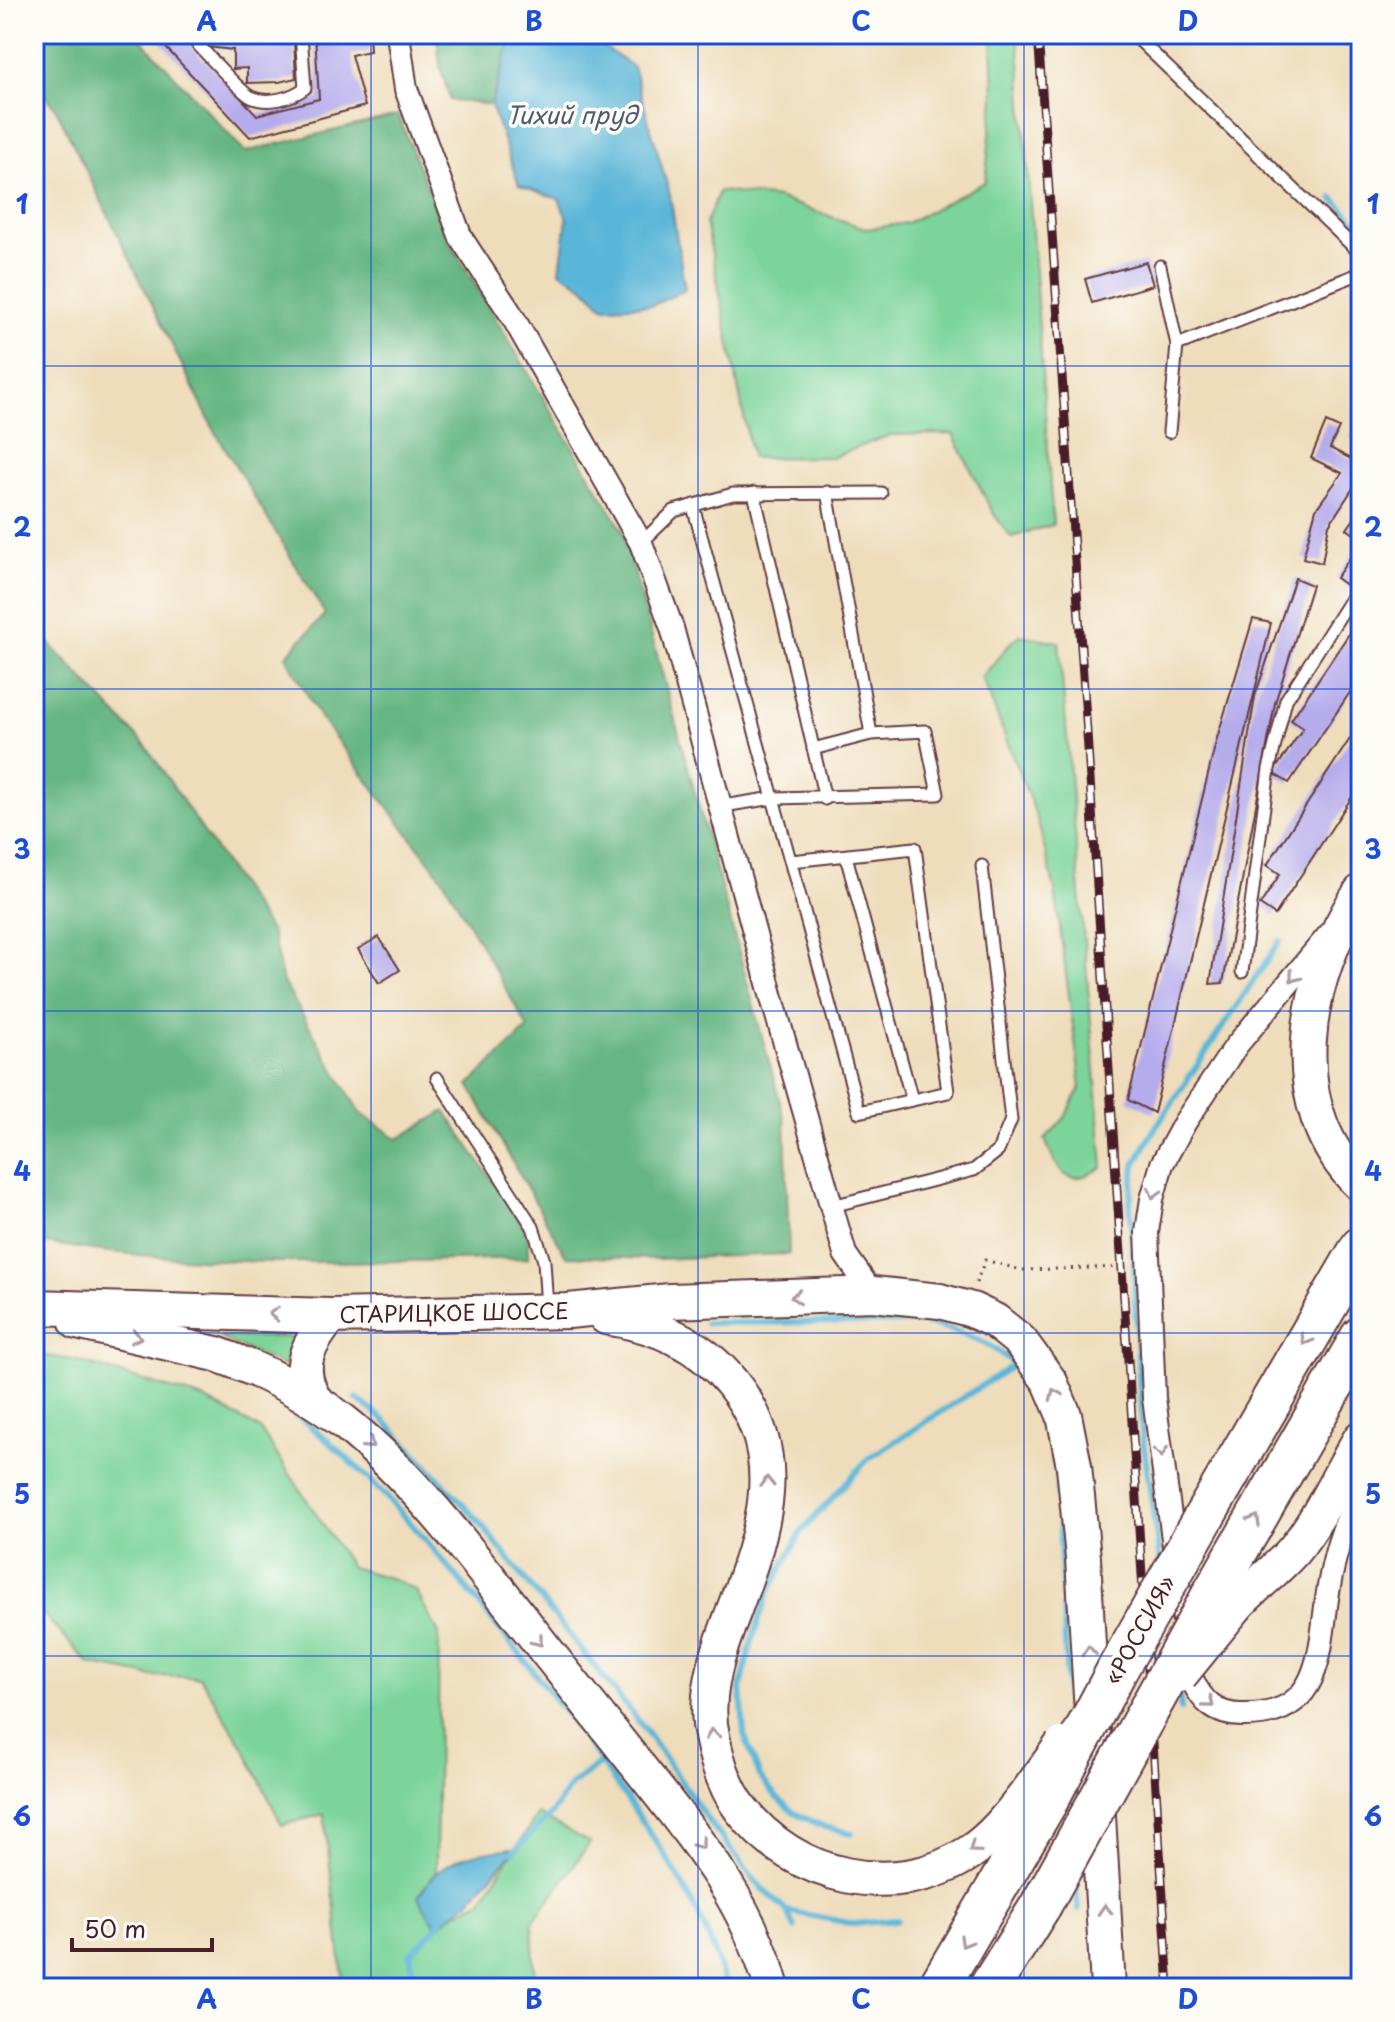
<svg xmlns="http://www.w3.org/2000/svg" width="1395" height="2022" font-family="'Playpen Sans',sans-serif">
  <rect width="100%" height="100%" fill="#fdfcf7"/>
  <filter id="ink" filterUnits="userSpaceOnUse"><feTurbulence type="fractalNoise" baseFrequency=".0125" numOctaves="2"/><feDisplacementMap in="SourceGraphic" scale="16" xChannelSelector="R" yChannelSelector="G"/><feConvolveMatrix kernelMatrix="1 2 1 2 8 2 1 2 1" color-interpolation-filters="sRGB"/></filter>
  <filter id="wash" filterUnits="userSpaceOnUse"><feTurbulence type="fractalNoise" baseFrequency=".006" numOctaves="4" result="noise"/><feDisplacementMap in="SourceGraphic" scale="32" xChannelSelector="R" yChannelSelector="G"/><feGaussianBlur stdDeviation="1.8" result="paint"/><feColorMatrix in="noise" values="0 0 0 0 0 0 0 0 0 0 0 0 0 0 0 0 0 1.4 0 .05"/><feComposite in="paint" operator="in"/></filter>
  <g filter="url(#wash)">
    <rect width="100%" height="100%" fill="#eedcba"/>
    <g fill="#7cd49a" stroke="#637a62" stroke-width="2">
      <polygon points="992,34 1018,34 1053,525 1011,537 993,513 953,434 890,435 833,457 752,458 706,223 719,191 777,198 867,229 907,223 985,182 994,99"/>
      <path d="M1020 635 1059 642 1103 1167C1065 1190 1059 1173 1045 1139L1064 1119 1081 1087 1055 890 1037 818 982 677 1012 641Z"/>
      <polygon points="218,1337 290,1337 293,1339 285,1366"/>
      <polygon points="34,1354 78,1361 204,1399 260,1429 351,1567 396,1580 416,1591 439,1634 436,1873 418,1897 445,1919 482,1900 538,1814 590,1843 532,1923 535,1988 349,1988 343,1978 324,1814 282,1825 245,1750 200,1677 150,1676 89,1664 34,1604"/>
    </g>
    <g fill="#65b682" stroke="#586a56" stroke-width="2">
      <polygon points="34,34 136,34 245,152 398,115 449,241 623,531 785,1120 789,1254 657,1259 566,1256 469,1085 528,1028 445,882 321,719 286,656 325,614 213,428 55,107 34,81"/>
      <polygon points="437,34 519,34 512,36 491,105 450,100 440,66"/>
      <path d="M34 627 146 746 272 934 283 982 360 1113 398 1139 445 1111 528 1233V1258C364 1262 196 1270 34 1241Z"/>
    </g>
    <g fill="#5ab6d8" stroke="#526a82" stroke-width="2">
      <polygon points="519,34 585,34 633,67 670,195 685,290 653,305 604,307 584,287 560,271 567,219 559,199 519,185 491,105 512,36"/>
      <path d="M518 1847 469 1901 437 1927 418 1897C444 1853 473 1854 518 1847Z"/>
    </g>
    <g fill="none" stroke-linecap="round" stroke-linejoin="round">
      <g stroke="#5ab6d8" stroke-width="6">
        <polyline points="1333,198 1355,221 1361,220"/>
        <path d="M706 1323 919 1322C962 1330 1014 1349 1035 1392 1059 1439 1059 1507 1061 1559 1064 1614 1066 1669 1069 1724"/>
        <polyline points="356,1398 383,1419 475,1517 644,1728 705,1816 756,1882 787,1911 795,1928"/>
        <path d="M291 1411C360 1463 407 1518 462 1583 510 1641 557 1699 600 1761 650 1832 704 1903 726 1988"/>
        <polyline points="1160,1561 1142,1432 1130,1201 1135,1165 1152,1133 1280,941"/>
        <polyline points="1179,1691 1181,1709"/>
        <polyline points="852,1833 825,1827 794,1813 776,1797 760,1777 744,1734 741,1687 751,1644 768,1593 802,1531 868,1459 1015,1364"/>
        <polyline points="513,1852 552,1813 572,1784 601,1762"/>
        <polyline points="1076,1875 1078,1910"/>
        <polyline points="787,1911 855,1924 897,1920"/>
        <polyline points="415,1988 410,1954 442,1922"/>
      </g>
    </g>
    <g id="blocks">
      <g fill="#b5acec">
        <polygon points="153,34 180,34 257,115 319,99 315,34 369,34 370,51 351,55 365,106 250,137"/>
        <polygon points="207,34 263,34 263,44 294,40 296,78 279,82 247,83 247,68 233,69 233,50 208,47"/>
        <polygon points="1146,262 1153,285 1092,303 1085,279"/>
        <polygon points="1361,418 1361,443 1350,437"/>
        <polygon points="1326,422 1339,428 1330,448 1361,464 1361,476 1329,525 1322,563 1303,558 1316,509 1342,473 1311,458"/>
        <polygon points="1361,509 1361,539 1347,529"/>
        <polygon points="1361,542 1361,579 1353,590 1336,578"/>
        <polygon points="1295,578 1312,585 1275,703 1223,983 1210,984 1255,696"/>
        <polygon points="1361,616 1361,676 1289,783 1273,773 1303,728 1291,720"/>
        <polygon points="1253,619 1271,623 1154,1113 1128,1100 1217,738"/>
        <polygon points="1361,722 1361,783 1275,915 1260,905 1280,874 1267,865"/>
        <polygon points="379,937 400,970 379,983 358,949"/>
      </g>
    </g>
  </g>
  <g filter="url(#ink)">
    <use href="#blocks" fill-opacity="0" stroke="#633b40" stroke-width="2"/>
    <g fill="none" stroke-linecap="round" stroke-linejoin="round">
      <defs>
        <g id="lane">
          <path d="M188 34C200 46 239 91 251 97 268 105 291 98 305 88L301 34"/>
          <polyline points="1133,34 1361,254"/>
          <polyline points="1160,266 1177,345"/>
          <polyline points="1169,432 1177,345 1361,273"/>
          <polyline points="827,492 871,734"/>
          <polyline points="754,493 825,799"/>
          <polyline points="693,506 859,1112 948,1092 915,848 791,861"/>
          <polyline points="641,543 674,511 733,494 881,493"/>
          <polyline points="723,806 774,798 938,794 925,731 871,734 813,749"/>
          <polyline points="846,856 912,1100"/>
          <polyline points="1242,972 1269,769 1286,700 1361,583"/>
          <polyline points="437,1078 533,1227 544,1261 547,1308"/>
          <polyline points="832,1206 974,1170 998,1151 1011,1120 982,866"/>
        </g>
        <g id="street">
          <polyline points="398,34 406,89 461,238 511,314 641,543 672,628 772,998 845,1254 873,1294"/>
          <path d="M1328 936 1236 1046 1185 1122 1162 1164 1152 1199 1147 1232 1154 1398 1192 1679C1202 1702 1216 1715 1242 1715 1324 1717 1319 1649 1328 1592 1334 1556 1342 1525 1361 1494"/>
        </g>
        <g id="primary">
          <path d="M1361 892C1304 977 1279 1106 1361 1185"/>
          <polyline points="34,1307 331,1316 568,1311 670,1301 873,1294 940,1301 972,1310 995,1321 1020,1341 1050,1382 1064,1415 1074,1466 1083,1558 1108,1988"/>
          <path d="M606 1317C656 1325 699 1342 732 1383 796 1462 757 1546 727 1629 715 1662 704 1701 712 1736 717 1762 725 1788 741 1809 793 1878 895 1902 969 1853 993 1837 1010 1815 1028 1792"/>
          <path d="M77 1322 216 1354C261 1370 306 1392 344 1422 423 1485 489 1579 552 1658 585 1699 617 1740 650 1781 701 1845 750 1907 772 1988"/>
          <path d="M315 1401C294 1367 308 1344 331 1316"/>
          <path d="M1236 1606C1254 1586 1277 1570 1294 1550 1322 1516 1338 1475 1361 1438"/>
        </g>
        <g id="highway">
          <polyline points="1204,1517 1361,1247"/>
          <polyline points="1216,1588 1361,1337"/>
          <polyline points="938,1988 1047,1802"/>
          <polyline points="989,1988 1041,1905"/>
        </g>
      </defs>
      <use href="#lane" stroke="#633b40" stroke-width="15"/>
      <use href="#street" stroke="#633b40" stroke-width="26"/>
      <use href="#primary" stroke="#633b40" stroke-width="38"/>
      <use href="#highway" stroke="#633b40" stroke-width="44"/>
      <polyline stroke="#633b40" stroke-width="3" stroke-dasharray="2 6" stroke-linecap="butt" points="976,1283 985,1260 1021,1270 1127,1267"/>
      <use href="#lane" stroke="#fff" stroke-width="11"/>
      <use href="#street" stroke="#fff" stroke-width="22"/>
      <use href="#primary" stroke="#fff" stroke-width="34"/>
      <use href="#highway" stroke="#fff" stroke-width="40"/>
      <defs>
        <polyline id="rail" points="1038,34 1086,718 1169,1988"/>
      </defs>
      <use href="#rail" stroke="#4a1f2b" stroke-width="9"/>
      <use href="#rail" stroke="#fdfcf7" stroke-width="6" stroke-dasharray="18" stroke-linecap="butt"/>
      <defs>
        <g id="primary-bridge">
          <polyline points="1180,1675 1236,1606"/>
          <polyline points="1028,1792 1062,1745"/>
        </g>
        <g id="highway-bridge">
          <polyline points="1047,1802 1117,1670 1204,1517"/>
          <polyline points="1041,1905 1216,1588"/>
        </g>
      </defs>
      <use href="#primary-bridge" stroke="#633b40" stroke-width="38" stroke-linecap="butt"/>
      <use href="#highway-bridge" stroke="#633b40" stroke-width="44" stroke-linecap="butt"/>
      <use href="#primary-bridge" stroke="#fff" stroke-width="34"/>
      <use href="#highway-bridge" stroke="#fff" stroke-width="40"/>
    </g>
    <defs><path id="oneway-chevron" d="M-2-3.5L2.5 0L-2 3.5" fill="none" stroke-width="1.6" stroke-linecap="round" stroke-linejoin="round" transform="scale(2)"/></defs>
    <g stroke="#ae9aa0">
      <use href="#oneway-chevron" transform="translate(1294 977) rotate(130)"/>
      <use href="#oneway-chevron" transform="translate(1154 1193) rotate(105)"/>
      <use href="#oneway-chevron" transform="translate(796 1297) rotate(177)"/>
      <use href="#oneway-chevron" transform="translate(274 1314) rotate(-178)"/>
      <use href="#oneway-chevron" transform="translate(136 1337) rotate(11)"/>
      <use href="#oneway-chevron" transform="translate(1306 1340) rotate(120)"/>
      <use href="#oneway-chevron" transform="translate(1055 1394) rotate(-114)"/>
      <use href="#oneway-chevron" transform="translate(369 1444) rotate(41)"/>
      <use href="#oneway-chevron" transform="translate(1161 1452) rotate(82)"/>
      <use href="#oneway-chevron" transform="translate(767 1482) rotate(-91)"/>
      <use href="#oneway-chevron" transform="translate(1255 1520) rotate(-60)"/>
      <use href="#oneway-chevron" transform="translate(538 1641) rotate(51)"/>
      <use href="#oneway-chevron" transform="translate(1089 1651) rotate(-94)"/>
      <use href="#oneway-chevron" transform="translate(1209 1703) rotate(39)"/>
      <use href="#oneway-chevron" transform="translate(712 1734) rotate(-100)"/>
      <use href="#oneway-chevron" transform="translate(700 1844) rotate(53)"/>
      <use href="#oneway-chevron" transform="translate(974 1848) rotate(144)"/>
      <use href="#oneway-chevron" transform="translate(1105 1910) rotate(-93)"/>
      <use href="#oneway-chevron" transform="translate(965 1942) rotate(120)"/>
    </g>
  </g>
  <path fill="none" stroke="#1d4ed8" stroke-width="2" stroke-opacity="0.55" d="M371 34V1988M698 34V1988M1024 34V1988M34 366H1361M34 689H1361M34 1011H1361M34 1333H1361M34 1656H1361"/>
  <g text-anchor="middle" stroke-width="7" stroke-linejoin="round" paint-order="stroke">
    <g font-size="22" fill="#4a1f2b" stroke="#fdfcf7">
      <text transform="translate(454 1313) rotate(-1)" y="8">СТАРИЦКОЕ ШОССЕ</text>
      <text transform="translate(1140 1630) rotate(-61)" y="8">«РОССИЯ»</text>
    </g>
    <g font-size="24" font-style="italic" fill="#505b70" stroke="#fdfcf7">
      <text x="572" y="124">Тихий пруд</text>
    </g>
  </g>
  <rect width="1395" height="2022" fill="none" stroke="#fdfcf7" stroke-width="88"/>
  <path d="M72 1938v12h140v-12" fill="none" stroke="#4a1f2b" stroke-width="4"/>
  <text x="84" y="1938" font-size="24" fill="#4a1f2b" stroke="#fdfcf7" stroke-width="6" paint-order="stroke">50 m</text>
  <rect x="44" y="44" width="1307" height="1934" fill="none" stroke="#1d4ed8" stroke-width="3"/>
  <g font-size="26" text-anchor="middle" font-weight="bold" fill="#1d4ed8">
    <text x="207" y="31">A</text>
    <text x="534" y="31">B</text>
    <text x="861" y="31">C</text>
    <text x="1188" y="31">D</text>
    <text x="22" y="214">1</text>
    <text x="1373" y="214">1</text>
    <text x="22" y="537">2</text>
    <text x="1373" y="537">2</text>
    <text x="22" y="859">3</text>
    <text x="1373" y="859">3</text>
    <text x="22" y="1181">4</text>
    <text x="1373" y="1181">4</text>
    <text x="22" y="1504">5</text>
    <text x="1373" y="1504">5</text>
    <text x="22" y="1826">6</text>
    <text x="1373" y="1826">6</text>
    <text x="207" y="2009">A</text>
    <text x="534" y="2009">B</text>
    <text x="861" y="2009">C</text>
    <text x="1188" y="2009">D</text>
  </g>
</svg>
